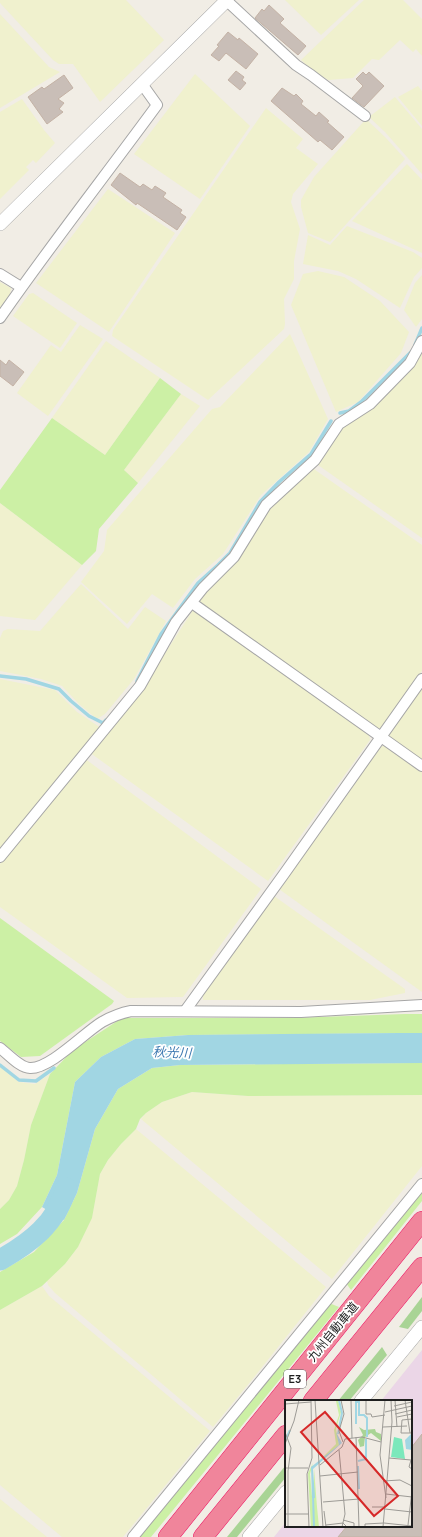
<svg xmlns="http://www.w3.org/2000/svg" width="422" height="1537" font-family="Manrope,'Noto Sans JP',sans-serif">
  <rect width="100%" height="100%" fill="#f1ede5"/>
  <polygon fill="#ebd6e7" points="422,1350 422,1537 274,1537 286,1522 286,1526 411,1526 411,1401 381,1401"/>
  <g fill="#f0f1ce">
    <polygon points="0,0 126,0 164,40 100,102 73,64 59,64 53,60 0,3"/>
    <polygon points="285,0 359,0 321,35"/>
    <polygon points="364,0 403,0 422,19 422,56 416,49 413,52 400,40 379,60 372,59 353,78 328,80 311,69 301,60"/>
    <polygon points="0,14 49,67 60,72 0,108"/>
    <polygon points="195,74 250,126 200,199 134,154"/>
    <polygon points="418,86 422,91 422,126 398,97"/>
    <polygon points="395,97 422,129 422,174 385,132 369,117"/>
    <polygon points="22,99 44,130 55,143 36,163 33,160 26,167 29,170 0,199 0,112"/>
    <polygon points="266,108 303,139 296,148 318,164 293,194 291,202 300,229 294,261 294,279 284,299 285,324 284,329 208,400 112,336 113,330"/>
    <polygon points="366,119 386,138 405,159 330,242 308,233 301,207 301,200 314,177"/>
    <polygon points="407,164 422,180 422,253 352,221"/>
    <polygon points="108,189 175,233 109,332 36,283"/>
    <polygon points="347,226 413,252 422,258 422,268 414,277 400,308 356,279 338,271 303,264 308,235 330,245"/>
    <polygon points="318,271 344,277 380,301 409,332 401,353 358,402 336,412 291,305 303,274"/>
    <polygon points="422,275 422,319 416,327 404,310 415,283"/>
    <polygon points="0,282 11,288 10,294 0,308"/>
    <polygon points="33,293 77,323 60,348 13,316 29,294"/>
    <polygon points="80,325 103,339 48,416 17,393 51,345 61,352"/>
    <polygon points="290,334 328,419 309,452 261,495 223,554 195,579 173,608 152,594 127,624 81,582 104,551 107,530 212,409 220,407"/>
    <polygon points="106,341 160,378 105,455 52,418"/>
    <polygon points="422,349 422,538 318,465 340,430 371,407"/>
    <polygon points="181,394 200,406 138,483 124,470"/>
    <polygon points="311,467 422,545 422,671 381,728 376,728 197,603 235,560 271,506"/>
    <polygon points="0,503 82,565 35,620 0,616"/>
    <polygon points="81,584 128,629 145,607 166,621 134,679 105,714 97,719 79,704 62,686 41,679 0,671 0,638 3,631 8,629 40,631"/>
    <polygon points="193,610 369,734 370,740 268,881 89,752 142,689"/>
    <polygon points="0,679 55,690 77,712 101,728 0,848"/>
    <polygon points="422,687 422,761 389,737 388,734"/>
    <polygon points="386,745 422,771 422,992 279,889 380,747"/>
    <polygon points="84,758 261,889 183,997 127,998 0,907 0,864"/>
    <polygon points="274,896 405,989 405,993 370,1000 203,1000 203,995"/>
    <polygon points="0,1066 19,1082 35,1084 50,1074 31,1125 24,1160 17,1186 9,1200 0,1209"/>
    <polygon points="192,1092 248,1096 422,1095 422,1166 332,1279 141,1119 146,1113 162,1102"/>
    <polygon points="136,1129 326,1287 251,1381 213,1427 55,1293 48,1285 47,1281 65,1264 78,1247 92,1217 100,1174 108,1160 121,1144"/>
    <polygon points="42,1286 49,1296 210,1431 123,1537 62,1537 0,1485 0,1310"/>
    <polygon points="0,1499 47,1537 0,1537"/>
  </g>
  <g fill="#ccf0a5">
    <polygon points="160,378 181,394 124,470 138,483 99,529 96,551 82,565 0,503 0,490 52,418 105,455"/>
    <polygon points="0,918 114,1001 112,1004 40,1056 21,1057 0,1041"/>
    <polygon points="405,1014 422,1014 422,1033 188,1035 135,1039 101,1057 75,1082 57,1175 42,1207 17,1234 0,1244 0,1209 9,1200 17,1186 24,1160 31,1125 50,1074 73,1050 122,1018 292,1018"/>
    <polygon points="414,1063 422,1063 422,1095 248,1096 192,1092 162,1102 146,1113 140,1119 136,1129 121,1144 108,1160 100,1174 92,1218 78,1247 65,1264 42,1286 0,1310 0,1272 34,1252 64,1220 77,1193 95,1129 118,1089 152,1068 180,1065"/>
    <polygon points="422,1188 422,1201 351,1290 346,1283"/>
    <polygon points="329,1303 339,1307 151,1537 140,1537"/>
  </g>
  <g fill="#a9d495">
    <polygon points="422,1297 422,1311 408,1329 399,1327"/>
    <polygon points="382,1347 387,1355 349,1401 338,1401"/>
    <polygon points="286,1465 286,1477 237,1537 227,1537"/>
  </g>
  <polygon fill="#a1d6e3" points="399,1033 422,1033 422,1063 180,1065 152,1068 118,1089 95,1129 77,1193 64,1220 42,1207 57,1175 75,1082 101,1057 135,1039 188,1035"/>
  <g fill="none" stroke-linecap="round" stroke-linejoin="round">
    <g stroke="#a1d6e3" stroke-width="3.5">
      <polyline points="415,345 422,328"/>
      <polyline points="340,413 349,411 361,402 412,351"/>
      <polyline points="0,676 26,679 59,689 71,701 89,716 103,723 106,720"/>
      <polyline points="137,681 161,634 198,583 218,565 230,553 260,502 279,482 311,454 331,421"/>
      <polyline points="0,1065 19,1080 36,1081 54,1068"/>
    </g>
    <path stroke="#a1d6e3" stroke-width="21" d="M0 1260C30 1243 57 1223 66 1188"/>
  </g>
  <g fill="#c9beb7" stroke="#c4b2a5">
    <polygon points="269,5 284,19 280,23 306,46 298,55 255,18 262,9 264,11"/>
    <polygon points="228,32 238,40 239,38 258,54 246,69 226,53 219,61 211,55 219,46 217,45"/>
    <polygon points="236,71 244,77 242,80 246,83 240,90 228,80"/>
    <polygon points="363,72 366,75 369,72 384,86 364,107 352,98 363,86 356,79"/>
    <polygon points="64,75 73,88 58,99 64,103 59,109 63,112 47,124 28,97 42,87 44,89"/>
    <polygon points="282,88 294,96 296,94 303,101 301,104 316,116 319,112 329,121 327,122 344,137 332,150 320,140 318,142 271,101"/>
    <polygon points="120,173 140,187 143,184 152,190 155,186 166,193 163,197 182,210 180,213 186,217 177,230 137,203 136,205 111,185"/>
    <polygon points="0,360 6,365 9,360 24,372 13,386 0,376"/>
    <polygon points="422,1434 422,1537 338,1537 347,1526 411,1526 411,1448"/>
  </g>
  <g fill="none" stroke-linecap="round" stroke-linejoin="round">
    <defs>
      <g id="minor">
        <polyline points="226,0 296,65 311,75 365,116"/>
        <polyline points="0,274 21,287"/>
        <path d="M0 318C50 246 105 176 157 105L142 84"/>
        <polyline points="192,603 422,766"/>
        <polyline points="0,857 140,686 176,622 203,588 234,557 266,505 315,460 339,424 370,404 410,363 422,341"/>
        <polyline points="185,1011 284,874 422,679"/>
        <path d="M0 1048C8 1054 20 1068 30 1068 50 1069 85 1032 102 1022 111 1017 121 1013 131 1011L301 1012 422 1005"/>
        <polyline points="133,1537 422,1184"/>
      </g>
      <g id="tertiary">
        <polyline points="0,224 227,0"/>
        <polyline points="361,1401 422,1327"/>
        <polyline points="249,1537 286,1492"/>
      </g>
      <g id="motorway">
        <polyline points="313,1401 422,1267"/>
        <polyline points="168,1537 422,1221"/>
        <polyline points="203,1537 286,1435"/>
      </g>
    </defs>
    <use href="#minor" stroke="#a6a6a6" stroke-width="12"/>
    <use href="#tertiary" stroke="#a6a6a6" stroke-width="14"/>
    <use href="#motorway" stroke="#ed1363" stroke-width="20"/>
    <use href="#minor" stroke="#fff" stroke-width="10"/>
    <use href="#tertiary" stroke="#fff" stroke-width="13"/>
    <use href="#motorway" stroke="#f0859b" stroke-width="19"/>
  </g>
  <g text-anchor="middle" stroke-width="3.5" stroke-linejoin="round" paint-order="stroke">
    <rect fill="#fff" stroke="#626262" stroke-width="1" x="284" y="1370" width="22" height="18" rx="3"/>
    <g font-size="11" font-weight="bold" fill="#1f1f1f">
      <text x="295" y="1383">E3</text>
    </g>
    <g font-size="12" fill="#1f1f1f" stroke="#fff">
      <text transform="translate(333 1332) rotate(-51)" y="4">九州自動車道</text>
    </g>
    <g font-size="13" font-style="italic" fill="#3f7ab1" stroke="#fff">
      <text transform="translate(172 1052) rotate(2)" y="5">秋光川</text>
    </g>
  </g>
  <g transform="translate(285 1400)">
    <rect width="127" height="127" fill="#f1ede5"/>
    <path d="M53 0 56 12 51 29 54 45 33 62 51 44 49 30 54 15 51 1ZM28 63 25 74 28 108V127H26L23 73ZM29 68 32 107 34 127H30L28 121Z" fill="#ccf0a5"/>
    <path d="M74 27 79 30 90 29 91 32 96 34V41L86 33 80 37 79 46 75 47 73 40 78 35Z" fill="#a9d495"/>
    <path d="M109 37 117 39 120 59 106 57Z" fill="#7be8bb"/>
    <path d="M51 32 57 43 28 69 30 98H27L26 67 54 45ZM126 34 127 37V50L121 49 120 40Z" fill="#a1d6e3"/>
    <path fill="none" stroke="#a1d6e3" stroke-width="2" d="M71 2H74V15H79L82 18V37M71 24V0M53 34 57 13 54 0M0 41 5 30M73 61 81 59V39M73 66 74 89M28 96 29 127"/>
    <path fill="none" stroke="#9d9b96" stroke-width="1" d="M30 0 38 127M56 0 59 14 54 31 58 42M66 0 67 38M81 0V14H86L87 17 100 15M100 0 95 55 101 98M110 0 112 27M120 0 125 33M0 4 26 2M109 6 127 2M100 12 127 6M110 14 127 10M112 17 127 14M127 19 117 20 116 33H127M98 27 122 26M0 32 6 48 3 71V127M71 37 74 127M0 44 9 21 14 0M54 50 60 114 57 127M104 58 126 60 124 67 127 69M35 65 57 47 60 39 77 37 96 42M0 68H23M35 76 73 72M98 81 115 80 127 86M101 94 127 97M38 102 74 99M87 107H100M100 109 127 112M39 111 41 127M0 114H24M58 120 69 123V127M41 125 58 123 62 127M123 125 127 91M24 127 22 74 27 58 26 0M80 127V124L99 123 127 126M98 127 107 22 106 0"/>
    <path fill="#d62828" fill-opacity="0.15" stroke="#d62828" stroke-width="2" d="M40 12 113 96 89 116 16 32Z"/>
    <rect width="127" height="127" fill="none" stroke="#1f1f1f" stroke-width="2"/>
  </g>
</svg>
